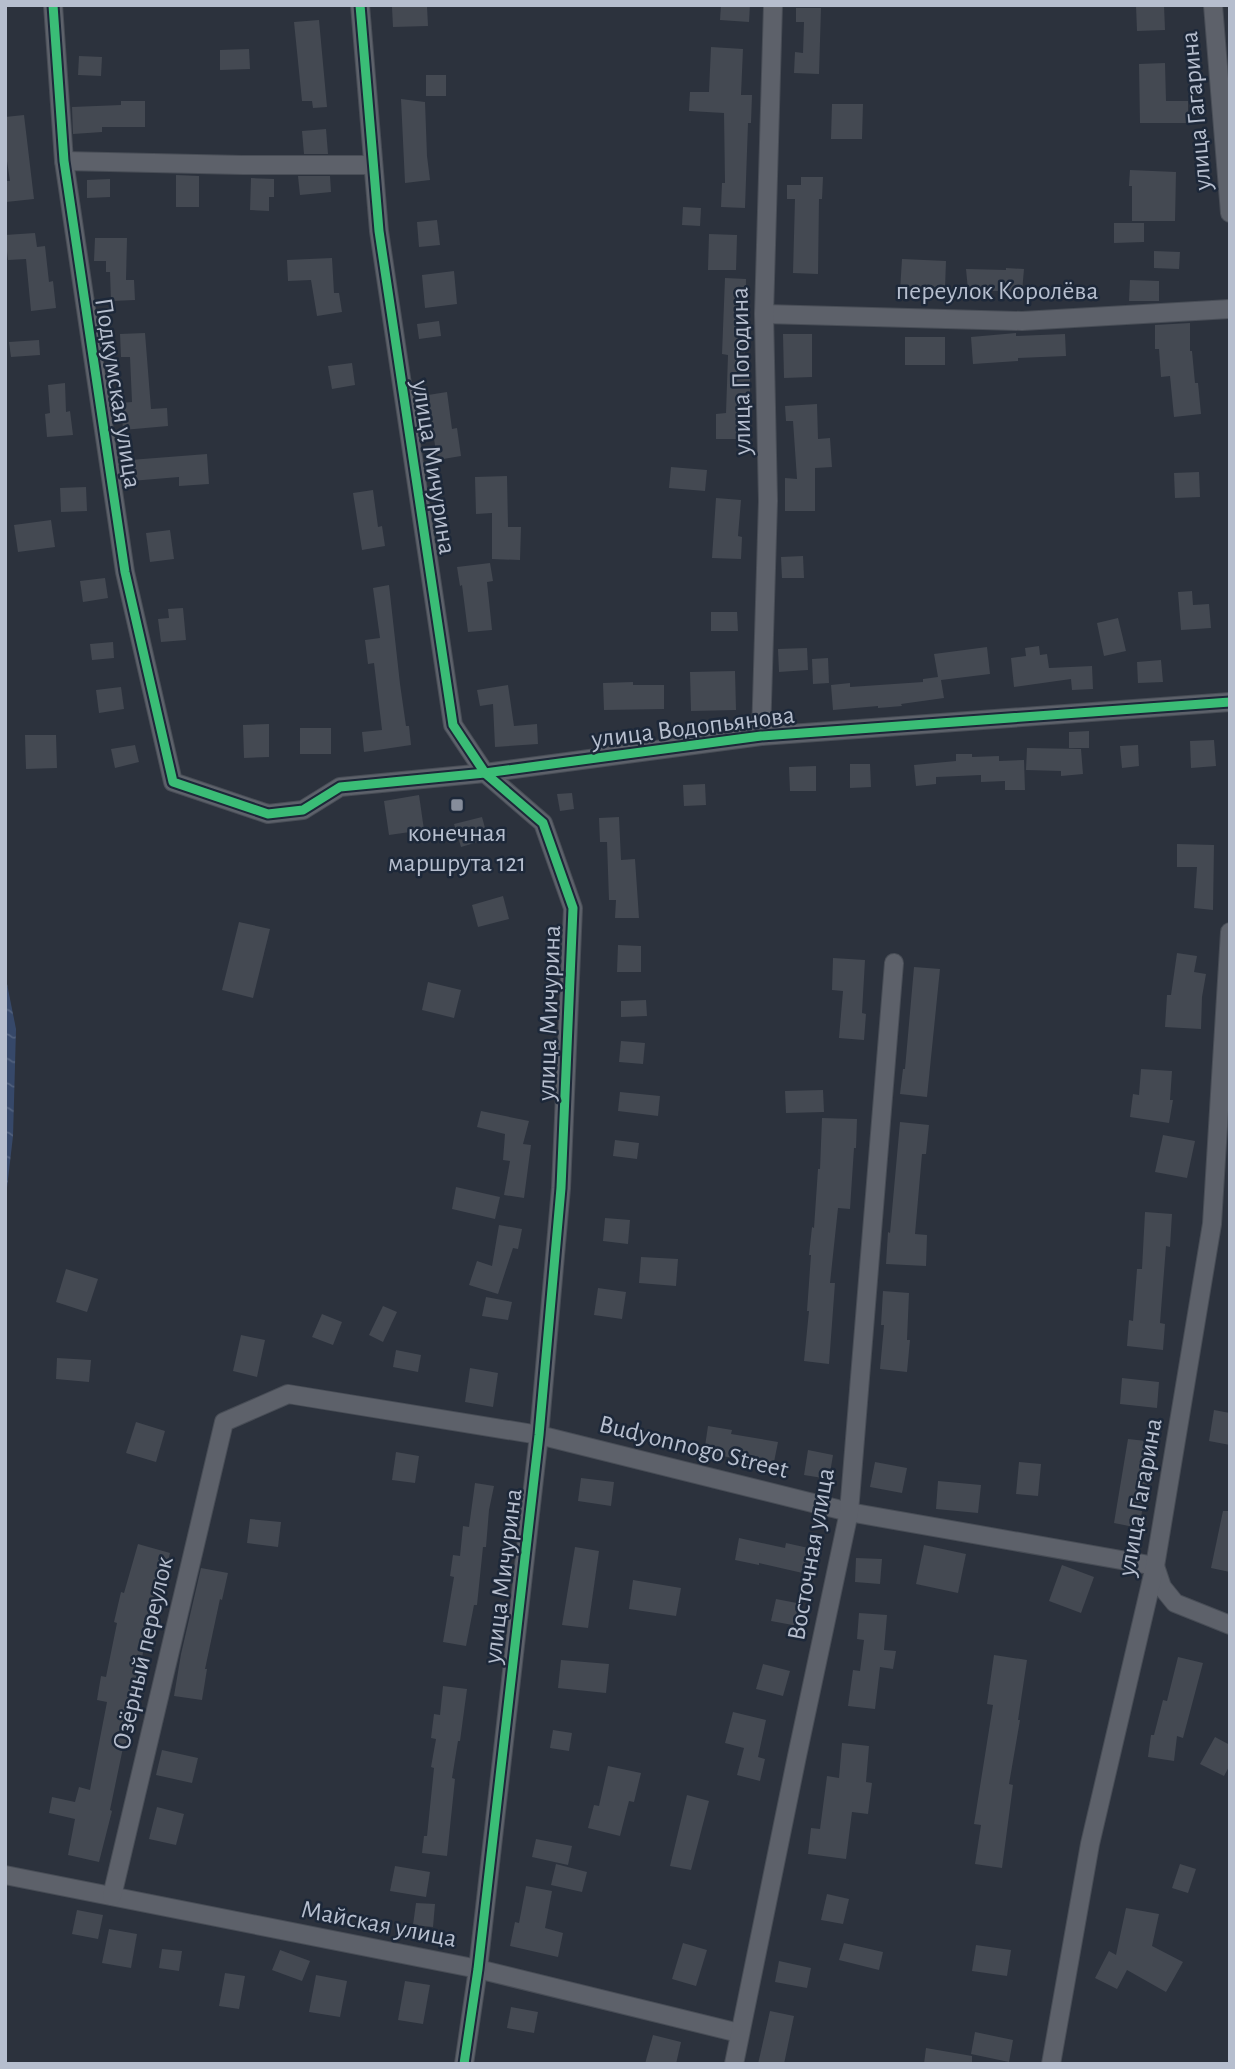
<svg xmlns="http://www.w3.org/2000/svg" width="1235" height="2069" font-family="'Alegreya Sans',sans-serif">
  <defs>
    <pattern id="water-ripples" width="26" height="14" patternUnits="userSpaceOnUse" patternTransform="scale(1.75)"><rect width="26" height="14" fill="#364869"/><path d="M2 4q2-2 4 0t4 0M15 11q2-2 4 0t4 0" fill="none" stroke="#51617d"/></pattern>
  </defs>
  <rect width="100%" height="100%" fill="#2c323d"/>
  <polygon fill="url(#water-ripples)" points="5,974 16,1029 13,1136 5,1205"/>
  <g fill="#444952">
    <polygon points="721,5 750,5 749,22 720,20"/>
    <polygon points="1136,5 1164,5 1165,30 1137,31"/>
    <polygon points="427,6 428,26 393,27 392,7"/>
    <polygon points="796,8 821,8 819,74 794,73 795,52 803,53 804,22 796,22"/>
    <polygon points="319,20 327,107 313,108 312,101 302,101 294,22"/>
    <polygon points="711,47 743,49 741,95 752,95 751,123 748,123 745,208 721,207 722,183 725,183 724,113 689,111 690,92 709,92"/>
    <polygon points="249,49 250,69 220,70 220,50"/>
    <polygon points="79,56 102,57 101,76 78,75"/>
    <polygon points="1165,63 1166,101 1188,101 1188,123 1140,123 1139,64"/>
    <rect x="426" y="75" width="20" height="21"/>
    <polygon points="401,99 425,102 427,156 430,180 405,183"/>
    <polygon points="121,101 145,101 145,127 102,127 102,132 73,134 72,107 121,105"/>
    <polygon points="832,104 863,104 862,139 831,139"/>
    <polygon points="24,115 34,199 6,202 5,181 10,181 5,148 5,117"/>
    <polygon points="326,129 328,154 304,154 302,131"/>
    <polygon points="1130,170 1176,172 1175,221 1132,221 1132,186 1129,186"/>
    <polygon points="176,175 199,176 199,207 176,207"/>
    <polygon points="298,176 330,176 331,192 300,195"/>
    <polygon points="801,177 823,177 822,199 819,199 818,274 793,273 795,199 787,199 787,185 801,185"/>
    <polygon points="251,178 274,179 274,197 269,197 269,211 250,210"/>
    <polygon points="110,179 110,197 87,198 87,180"/>
    <polygon points="683,207 701,208 700,226 682,225"/>
    <polygon points="437,220 440,245 419,247 417,222"/>
    <polygon points="1114,223 1144,223 1144,242 1114,243"/>
    <polygon points="35,233 37,247 45,246 49,282 53,281 56,308 31,311 26,259 8,260 5,235"/>
    <polygon points="709,234 737,235 736,270 708,270"/>
    <polygon points="95,238 127,238 126,280 134,280 135,300 111,301 110,272 106,272 106,261 94,261"/>
    <polygon points="1154,251 1180,252 1179,269 1154,268"/>
    <polygon points="332,258 334,293 339,293 342,312 317,316 311,280 288,281 287,260"/>
    <polygon points="902,259 946,261 945,288 925,287 925,292 900,291"/>
    <polygon points="1006,268 1024,269 1022,292 968,290 966,269 1006,270"/>
    <polygon points="454,271 457,304 425,308 422,275"/>
    <polygon points="725,278 746,279 745,367 750,367 750,392 746,392 746,439 716,439 716,414 726,413 728,355 722,354"/>
    <polygon points="1130,280 1159,281 1159,301 1129,301"/>
    <polygon points="439,321 441,336 419,339 417,324"/>
    <polygon points="1190,323 1190,351 1192,351 1195,383 1198,383 1201,414 1174,417 1170,376 1161,377 1159,349 1155,349 1155,325"/>
    <polygon points="145,333 151,409 167,408 168,426 123,430 121,403 132,402 130,357 121,357 120,334"/>
    <polygon points="1016,333 1016,336 1065,334 1066,356 1018,358 1018,361 973,364 971,337"/>
    <polygon points="783,334 812,334 812,377 784,378"/>
    <rect x="905" y="337" width="40" height="28"/>
    <polygon points="39,340 40,355 11,357 9,342"/>
    <polygon points="352,363 355,385 332,389 328,366"/>
    <polygon points="65,383 66,412 70,411 73,435 47,437 45,414 50,413 48,385"/>
    <polygon points="447,392 452,429 457,428 461,456 437,460 428,395"/>
    <polygon points="817,404 818,439 830,438 832,467 815,468 815,511 785,511 785,478 797,479 793,421 786,421 785,406"/>
    <polygon points="207,454 209,484 179,486 179,477 131,481 130,460"/>
    <polygon points="671,467 707,470 705,491 669,488"/>
    <polygon points="1199,472 1200,497 1175,498 1174,473"/>
    <polygon points="507,476 508,527 521,527 520,560 492,559 492,513 476,514 475,477"/>
    <polygon points="86,487 87,511 61,512 60,488"/>
    <polygon points="373,490 378,527 382,526 385,546 362,550 353,493"/>
    <polygon points="716,498 741,500 738,536 742,537 741,559 712,558"/>
    <polygon points="51,520 55,547 18,552 14,525"/>
    <polygon points="170,530 174,559 150,562 146,533"/>
    <polygon points="803,556 804,578 782,578 781,557"/>
    <polygon points="490,563 493,581 487,582 492,630 468,632 462,585 460,586 457,567"/>
    <polygon points="105,578 108,598 83,602 80,581"/>
    <polygon points="389,585 400,684 406,726 409,726 411,745 364,752 362,732 382,730 374,663 368,664 365,640 380,638 373,588"/>
    <polygon points="1192,591 1193,605 1209,604 1211,628 1181,630 1178,592"/>
    <polygon points="183,608 186,640 161,642 158,619 169,618 168,609"/>
    <polygon points="711,612 737,612 738,631 711,631"/>
    <polygon points="1118,618 1126,651 1104,656 1097,623"/>
    <polygon points="113,642 114,658 92,660 90,644"/>
    <polygon points="1039,646 1040,655 1047,654 1049,668 1092,666 1093,689 1072,690 1071,679 1014,687 1011,658 1026,656 1025,648"/>
    <polygon points="987,647 990,674 941,680 944,698 901,704 902,706 878,708 878,706 833,710 831,685 850,683 850,687 923,682 923,679 938,677 934,654"/>
    <polygon points="807,648 808,670 779,672 778,649"/>
    <polygon points="828,658 829,683 813,684 812,659"/>
    <polygon points="1161,660 1163,682 1138,683 1137,662"/>
    <polygon points="735,671 736,710 691,711 690,672"/>
    <polygon points="633,682 633,685 664,685 664,709 604,710 603,683"/>
    <polygon points="508,685 514,726 537,724 538,744 495,747 493,704 480,706 477,690"/>
    <polygon points="121,687 124,709 99,713 96,690"/>
    <polygon points="269,724 269,757 244,758 243,725"/>
    <rect x="300" y="728" width="31" height="26"/>
    <polygon points="1089,731 1089,748 1069,748 1069,732"/>
    <polygon points="25,735 56,735 57,768 26,769"/>
    <polygon points="1214,740 1216,766 1191,768 1190,741"/>
    <polygon points="135,745 139,762 115,768 111,749"/>
    <polygon points="1138,745 1139,766 1122,768 1120,746"/>
    <polygon points="1027,748 1081,749 1083,774 1061,776 1061,771 1026,770"/>
    <polygon points="956,754 972,754 972,757 999,756 999,761 1024,760 1025,790 1005,790 1005,781 981,782 981,775 936,777 936,784 916,786 914,765 956,761"/>
    <polygon points="850,764 870,764 871,787 850,788"/>
    <polygon points="816,766 816,791 790,791 789,767"/>
    <polygon points="705,784 706,805 684,806 683,785"/>
    <polygon points="572,793 574,809 560,811 557,794"/>
    <polygon points="419,795 424,830 389,835 384,801"/>
    <polygon points="482,817 488,839 461,847 454,824"/>
    <polygon points="619,817 621,860 635,859 639,918 615,918 616,900 609,900 607,842 600,842 599,818"/>
    <polygon points="1177,844 1214,845 1213,910 1194,908 1197,867 1177,867"/>
    <polygon points="503,896 509,919 478,927 472,905"/>
    <polygon points="239,922 270,929 253,998 222,990"/>
    <polygon points="618,945 641,946 641,972 617,972"/>
    <polygon points="1177,953 1197,956 1194,972 1206,974 1202,997 1201,1029 1165,1027 1167,995 1171,995"/>
    <polygon points="833,958 865,960 862,1013 866,1014 864,1040 839,1038 843,991 832,990"/>
    <polygon points="914,967 940,969 927,1097 900,1094 903,1069 905,1069"/>
    <polygon points="428,982 461,990 454,1018 422,1010"/>
    <polygon points="646,1000 647,1016 621,1017 621,1001"/>
    <polygon points="621,1041 645,1043 643,1064 619,1062"/>
    <polygon points="1141,1069 1172,1071 1170,1100 1173,1100 1169,1123 1130,1117 1133,1094 1139,1095"/>
    <polygon points="823,1090 824,1112 786,1113 785,1091"/>
    <polygon points="620,1092 660,1096 658,1116 618,1111"/>
    <polygon points="481,1111 529,1121 523,1144 531,1145 524,1198 504,1195 510,1161 503,1160 505,1134 477,1127"/>
    <polygon points="822,1118 857,1119 856,1148 854,1148 850,1209 838,1208 830,1283 835,1283 829,1364 804,1361 809,1311 807,1311 811,1255 809,1255 812,1227 814,1228 818,1169 820,1169"/>
    <polygon points="900,1122 929,1125 926,1154 922,1154 915,1234 927,1235 926,1266 886,1264 888,1232 890,1233"/>
    <polygon points="1163,1135 1195,1141 1187,1178 1155,1172"/>
    <polygon points="615,1140 639,1143 637,1159 613,1156"/>
    <polygon points="456,1187 500,1197 495,1219 452,1209"/>
    <polygon points="1145,1212 1172,1214 1170,1247 1166,1246 1160,1323 1165,1324 1163,1350 1127,1346 1129,1320 1133,1321 1137,1269 1142,1269"/>
    <polygon points="605,1218 630,1220 628,1244 603,1241"/>
    <polygon points="499,1225 522,1229 518,1249 513,1248 498,1294 469,1285 477,1261 492,1266"/>
    <polygon points="641,1257 678,1259 676,1286 639,1283"/>
    <polygon points="66,1269 98,1279 87,1312 56,1302"/>
    <polygon points="598,1288 626,1292 622,1319 594,1315"/>
    <polygon points="883,1291 909,1293 907,1340 910,1340 907,1372 880,1369 884,1325 881,1325"/>
    <polygon points="486,1297 512,1302 508,1320 482,1316"/>
    <polygon points="383,1306 397,1312 383,1342 369,1335"/>
    <polygon points="322,1314 342,1322 333,1345 312,1337"/>
    <polygon points="241,1335 265,1340 257,1377 233,1371"/>
    <polygon points="396,1350 421,1355 418,1372 393,1367"/>
    <polygon points="57,1358 91,1360 89,1382 56,1379"/>
    <polygon points="470,1368 498,1373 493,1407 465,1402"/>
    <polygon points="1122,1378 1159,1382 1157,1408 1120,1404"/>
    <polygon points="1214,1410 1230,1413 1230,1445 1209,1441"/>
    <polygon points="136,1422 165,1431 156,1462 126,1453"/>
    <polygon points="708,1426 732,1430 731,1434 778,1442 773,1467 746,1462 746,1460 704,1453"/>
    <polygon points="1128,1439 1155,1442 1139,1528 1114,1523"/>
    <polygon points="808,1450 833,1455 829,1479 804,1475"/>
    <polygon points="396,1452 419,1456 415,1483 392,1480"/>
    <polygon points="875,1462 907,1468 902,1493 870,1487"/>
    <polygon points="1019,1462 1041,1464 1038,1496 1016,1494"/>
    <polygon points="581,1478 614,1482 611,1506 578,1501"/>
    <polygon points="938,1481 981,1485 978,1513 936,1509"/>
    <polygon points="475,1483 494,1486 489,1510 486,1547 483,1547 477,1605 474,1605 466,1646 443,1642 454,1577 450,1576 453,1555 460,1556 463,1526 469,1527"/>
    <polygon points="1223,1511 1230,1511 1230,1572 1211,1568"/>
    <polygon points="250,1519 281,1522 278,1547 247,1543"/>
    <polygon points="739,1538 785,1548 786,1543 813,1549 807,1574 759,1563 759,1565 735,1560"/>
    <polygon points="138,1544 170,1553 150,1631 147,1631 126,1743 124,1743 110,1810 112,1811 99,1862 68,1855 75,1819 49,1813 52,1797 75,1802 79,1787 90,1790 107,1702 97,1700 101,1676 106,1677 117,1623 114,1622 121,1592 124,1593"/>
    <polygon points="924,1545 966,1554 958,1593 916,1584"/>
    <polygon points="575,1547 599,1551 588,1628 562,1625"/>
    <polygon points="856,1558 882,1559 880,1584 855,1582"/>
    <polygon points="1062,1565 1094,1577 1081,1613 1049,1601"/>
    <polygon points="201,1568 228,1573 222,1600 220,1599 205,1669 207,1669 202,1700 174,1696 181,1654"/>
    <polygon points="633,1580 681,1588 676,1616 629,1609"/>
    <polygon points="776,1599 802,1604 798,1626 771,1621"/>
    <polygon points="859,1613 887,1615 884,1650 896,1651 893,1669 880,1667 875,1709 848,1706 853,1670 860,1671 864,1640 857,1639"/>
    <polygon points="994,1655 1027,1660 1018,1720 1020,1720 1009,1784 1013,1785 1002,1868 975,1864 981,1825 974,1824 993,1705 987,1704"/>
    <polygon points="1178,1657 1203,1663 1183,1738 1177,1736 1174,1761 1148,1757 1151,1735 1154,1735 1163,1700 1167,1701"/>
    <polygon points="561,1660 609,1664 606,1693 558,1688"/>
    <polygon points="763,1664 790,1671 783,1696 756,1689"/>
    <polygon points="443,1686 467,1689 460,1741 458,1741 452,1778 455,1779 447,1856 422,1853 424,1836 427,1836 434,1768 431,1767 436,1739 431,1738 434,1714 440,1715"/>
    <polygon points="733,1712 766,1720 758,1757 765,1759 760,1781 737,1775 744,1748 725,1743"/>
    <polygon points="553,1730 572,1733 569,1751 550,1748"/>
    <polygon points="1215,1737 1230,1745 1230,1765 1224,1776 1200,1764"/>
    <polygon points="842,1743 869,1746 866,1782 872,1783 868,1814 852,1812 846,1859 808,1854 811,1828 820,1829 827,1776 839,1778"/>
    <polygon points="162,1750 198,1758 192,1783 156,1775"/>
    <polygon points="608,1766 641,1773 634,1802 629,1801 620,1836 588,1828 594,1805 599,1806"/>
    <polygon points="687,1795 709,1801 691,1870 670,1866"/>
    <polygon points="157,1807 184,1814 176,1845 149,1839"/>
    <polygon points="536,1839 572,1846 568,1865 532,1857"/>
    <polygon points="556,1864 587,1872 582,1892 551,1885"/>
    <polygon points="1180,1864 1196,1869 1188,1893 1172,1888"/>
    <polygon points="395,1866 430,1872 426,1897 390,1891"/>
    <polygon points="526,1886 552,1891 545,1928 563,1933 558,1957 510,1946 515,1922 519,1923"/>
    <polygon points="827,1894 849,1899 843,1924 821,1920"/>
    <polygon points="416,1903 435,1904 433,1927 413,1925"/>
    <polygon points="1126,1908 1159,1914 1152,1946 1183,1962 1166,1992 1127,1970 1117,1989 1095,1978 1109,1951 1116,1955"/>
    <polygon points="77,1910 103,1915 98,1939 72,1934"/>
    <polygon points="109,1929 137,1934 131,1968 102,1963"/>
    <polygon points="683,1943 707,1950 696,1986 672,1979"/>
    <polygon points="844,1943 883,1952 879,1970 839,1960"/>
    <polygon points="976,1945 1011,1950 1007,1976 972,1971"/>
    <polygon points="162,1949 182,1951 179,1971 159,1968"/>
    <polygon points="280,1950 310,1961 302,1981 272,1970"/>
    <polygon points="779,1961 811,1968 807,1988 775,1982"/>
    <polygon points="225,1973 245,1976 239,2009 219,2006"/>
    <polygon points="316,1975 347,1981 340,2017 309,2012"/>
    <polygon points="405,1981 430,1985 423,2024 398,2020"/>
    <polygon points="511,2007 538,2012 534,2033 507,2028"/>
    <polygon points="770,2011 794,2016 784,2064 758,2064"/>
    <polygon points="975,2032 1013,2040 1009,2062 971,2054"/>
    <polygon points="653,2035 681,2042 676,2064 645,2064"/>
    <polygon points="926,2048 972,2056 972,2064 924,2064"/>
  </g>
  <g fill="none" stroke-linecap="round" stroke-linejoin="round">
    <defs>
      <g id="street">
        <polyline points="53,5 64,161 125,572 173,782 268,814 303,810 340,787 485,773 761,736 1230,702"/>
        <polyline points="360,5 379,231 453,725 485,773 543,823 573,908 561,1188 539,1435 478,1969 464,2064"/>
        <polyline points="1213,5 1230,213"/>
        <polyline points="64,161 242,165 373,165"/>
        <polyline points="764,314 1022,321 1230,309"/>
        <polyline points="761,736 768,501 764,314 773,5"/>
        <polyline points="5,1875 478,1969 739,2033"/>
        <polyline points="112,1896 224,1422 288,1394 539,1435 849,1512 1155,1566 1162,1587 1175,1603 1230,1625"/>
        <polyline points="734,2064 797,1756 849,1512 894,963"/>
        <polyline points="1051,2064 1090,1844 1155,1566 1212,1224 1230,932"/>
      </g>
    </defs>
    <use href="#street" stroke="#484d56" stroke-width="20"/>
    <use href="#street" stroke="#5d616a" stroke-width="18"/>
    <defs>
      <g id="cycleway">
        <polyline points="53,5 64,161 125,572 173,782 268,814 303,810 340,787 485,773 761,736 1230,702"/>
        <polyline points="360,5 379,231 453,725 485,773 543,823 573,908 561,1188 539,1435 478,1969 464,2064"/>
      </g>
    </defs>
    <use href="#cycleway" stroke="#1d2839" stroke-width="13"/>
    <use href="#cycleway" stroke="#3abd76" stroke-width="9"/>
  </g>
  <rect fill="#868d9b" stroke="#1d2839" stroke-width="2.5" x="450" y="798" width="14" height="14" rx="3.5"/>
  <g text-anchor="middle" stroke-width="5" stroke-linejoin="round" paint-order="stroke">
    <g font-size="26" fill="#b6bece" stroke="#1d2839">
      <text transform="translate(1195 111) rotate(-95)" y="9">улица Гагарина</text>
      <text x="997" y="299">переулок Королёва</text>
      <text transform="translate(740 371) rotate(-91)" y="9">улица Погодина</text>
      <text transform="translate(119 393) rotate(81)" y="9">Подкумская улица</text>
      <text transform="translate(435 467) rotate(81)" y="9">улица Мичурина</text>
      <text transform="translate(693 726) rotate(-7)" y="9">улица Водопьянова</text>
      <text transform="translate(548 1013) rotate(-88)" y="9">улица Мичурина</text>
      <text transform="translate(694 1446) rotate(14)" y="9">Budyonnogo Street</text>
      <text transform="translate(1139 1497) rotate(-80)" y="9">улица Гагарина</text>
      <text transform="translate(810 1554) rotate(-80)" y="9">Восточная улица</text>
      <text transform="translate(502 1576) rotate(-83)" y="9">улица Мичурина</text>
      <text transform="translate(142 1653) rotate(-77)" y="9">Озёрный переулок</text>
      <text transform="translate(379 1923) rotate(11)" y="9">Майская улица</text>
    </g>
    <g font-size="26" fill="#b6bece" stroke="#1d2839">
      <text x="457" y="841">конечная<tspan x="457" dy="30">маршрута 121</tspan></text>
    </g>
  </g>
  <rect width="1235" height="2069" fill="none" stroke="#b6bece" stroke-width="14"/>
</svg>
